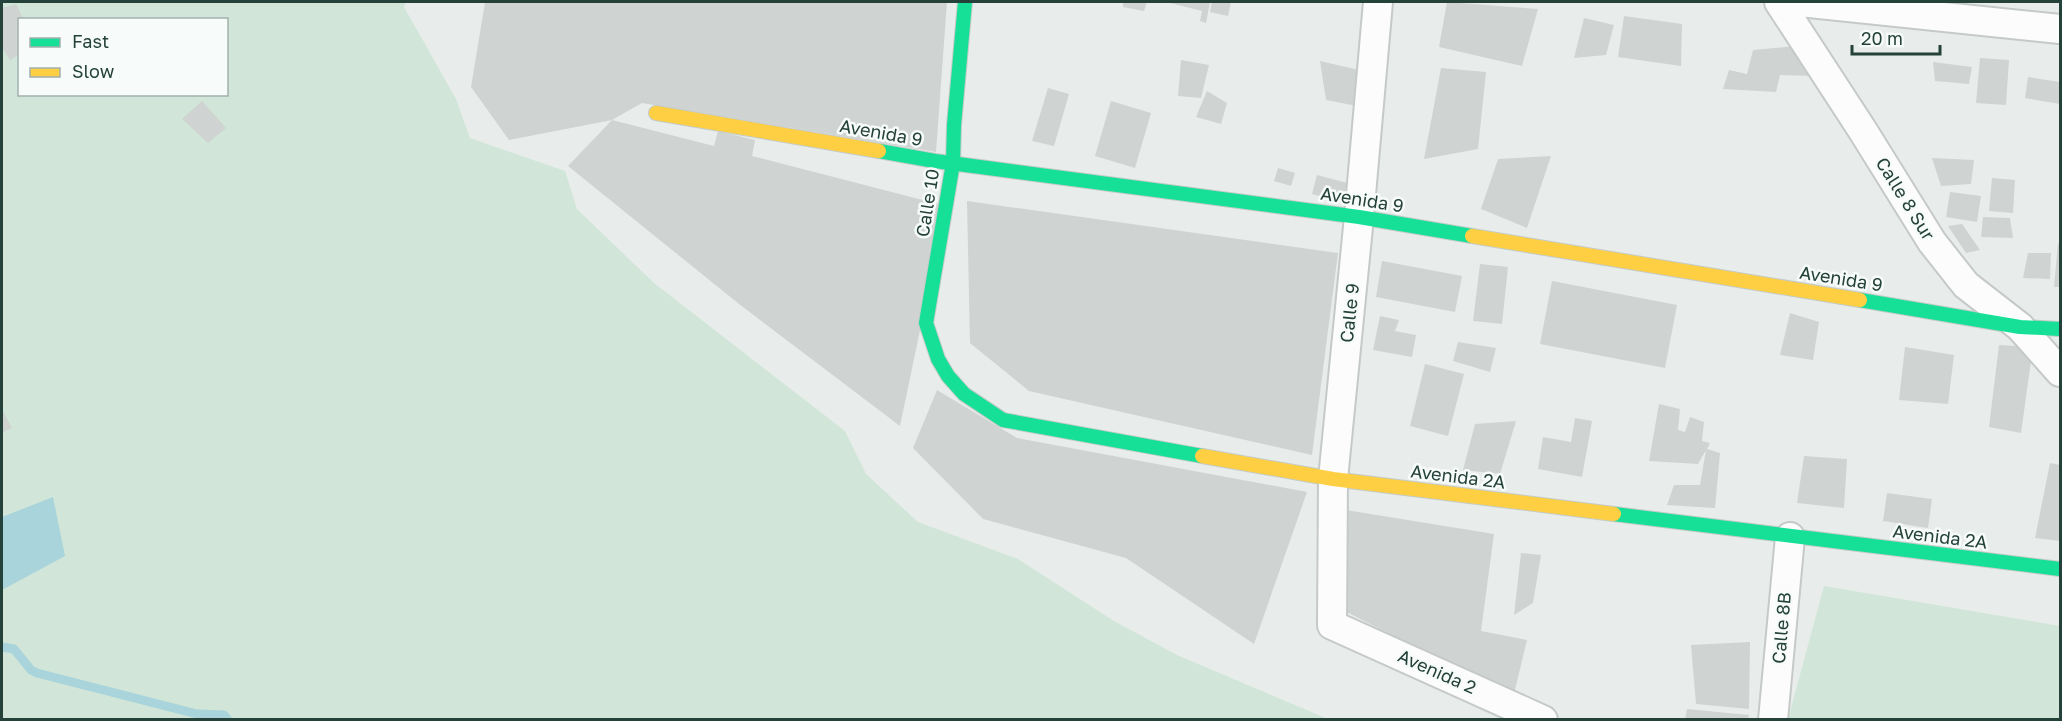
<svg xmlns="http://www.w3.org/2000/svg" width="2062" height="721" font-family="'Golos Text',sans-serif">
  <rect width="100%" height="100%" fill="#e8edeb"/>
  <g fill="#d1e6d8" fill-rule="evenodd">
    <path d="M2 2H406L404 7 456 99 470 138 565 171 577 209 654 283 845 431 866 474 918 522 1018 559 1114 621 1177 655 1328 719H2ZM20 20H226V94H20Z"/>
    <polygon points="1824,586 2060,626 2060,719 1788,719"/>
  </g>
  <polygon fill="#a9d4db" points="53,497 65,556 2,590 2,517"/>
  <g fill="none" stroke-linecap="round" stroke-linejoin="round">
    <polyline stroke="#a9d4db" stroke-width="9" points="2,647 14,649 31,670 37,673 197,714 224,715 228,720"/>
  </g>
  <g fill="#cfd4d2">
    <polygon points="485,2 947,2 936,152 642,103 612,120 509,140 471,87"/>
    <polygon points="1123,2 1147,2 1144,11 1123,7"/>
    <polygon points="1166,2 1210,2 1206,23 1200,21 1202,11"/>
    <polygon points="1212,2 1231,2 1228,16 1210,12"/>
    <polygon points="1447,2 1538,9 1522,66 1439,47"/>
    <polygon points="16,4 24,20 20,20 20,54 10,60 2,48 2,8"/>
    <polygon points="1624,16 1682,24 1681,66 1618,57"/>
    <polygon points="1584,18 1614,25 1606,55 1574,58"/>
    <polygon points="1796,46 1813,76 1780,75 1776,92 1723,89 1729,70 1747,74 1753,50"/>
    <polygon points="1980,58 2009,60 2006,105 1976,103"/>
    <polygon points="1181,60 1209,65 1201,98 1178,96"/>
    <polygon points="1320,61 1363,71 1357,106 1326,100"/>
    <polygon points="1933,62 1972,67 1969,84 1935,81"/>
    <polygon points="1441,68 1486,72 1478,149 1424,159"/>
    <polygon points="2028,77 2060,82 2060,104 2025,98"/>
    <polygon points="1048,88 1069,94 1054,146 1032,141"/>
    <polygon points="1207,91 1227,103 1221,124 1196,117"/>
    <polygon points="202,101 226,128 208,143 182,119"/>
    <polygon points="1111,101 1151,113 1135,168 1095,156"/>
    <polygon points="612,120 714,146 718,131 755,140 752,156 946,206 900,426 739,304 568,166"/>
    <polygon points="1551,156 1527,228 1481,209 1498,159"/>
    <polygon points="1932,158 1974,160 1971,184 1941,186"/>
    <polygon points="1278,168 1295,173 1291,186 1274,181"/>
    <polygon points="1317,175 1347,183 1342,202 1312,194"/>
    <polygon points="1992,178 2015,180 2013,213 1989,211"/>
    <polygon points="1950,192 1981,196 1977,222 1946,217"/>
    <polygon points="967,201 1338,253 1312,455 1029,391 970,343"/>
    <polygon points="1983,217 2010,218 2013,238 1981,237"/>
    <polygon points="1962,224 1980,250 1966,253 1948,226"/>
    <polygon points="2058,243 2060,244 2060,287 2054,287"/>
    <polygon points="2028,253 2051,253 2050,279 2023,278"/>
    <polygon points="1382,261 1462,276 1455,312 1376,297"/>
    <polygon points="1480,264 1508,267 1502,324 1473,321"/>
    <polygon points="1552,281 1677,305 1665,368 1540,344"/>
    <polygon points="1790,313 1819,322 1813,360 1780,355"/>
    <polygon points="1380,316 1399,320 1395,331 1416,335 1412,357 1373,350"/>
    <polygon points="1458,342 1496,348 1490,372 1453,361"/>
    <polygon points="1999,345 2033,347 2021,433 1989,427"/>
    <polygon points="1905,347 1954,355 1948,404 1899,400"/>
    <polygon points="1425,364 1464,374 1448,436 1410,426"/>
    <polygon points="937,390 1017,438 1307,492 1254,644 1126,558 983,519 913,448"/>
    <polygon points="1659,404 1680,409 1678,430 1685,432 1690,417 1704,422 1702,441 1710,443 1707,449 1720,453 1715,508 1667,505 1674,485 1700,485 1706,450 1698,464 1649,461"/>
    <polygon points="2,409 12,428 2,433"/>
    <polygon points="1575,418 1592,421 1582,477 1538,469 1543,437 1571,442"/>
    <polygon points="1516,421 1500,474 1463,470 1475,424"/>
    <polygon points="1804,456 1847,459 1844,508 1797,503"/>
    <polygon points="2050,463 2060,465 2060,541 2035,538"/>
    <polygon points="1887,493 1932,499 1928,528 1883,521"/>
    <polygon points="1346,510 1494,534 1481,631 1527,640 1513,698 1337,607"/>
    <polygon points="1521,553 1541,555 1533,603 1514,615"/>
    <polygon points="1750,642 1749,709 1696,704 1691,645"/>
    <polygon points="1687,709 1749,715 1748,720 1685,720"/>
  </g>
  <g fill="none" stroke-linecap="round" stroke-linejoin="round">
    <defs>
      <g id="street">
        <polyline points="1378,2 1359,217 1333,479 1332,625 1543,720"/>
        <polyline points="1779,2 1863,131 1932,242 1966,285 2020,327 2060,372"/>
        <polyline points="1800,2 2060,29"/>
        <polyline points="1773,720 1790,537"/>
      </g>
      <g id="fast">
        <polyline points="965,2 954,125 953,163 926,323 938,359 948,376 964,394 1003,420 1202,456"/>
        <polyline points="879,151 935,161 1359,217 1472,236"/>
        <polyline points="1860,300 2020,327 2060,329"/>
        <polyline points="1614,514 2060,569"/>
      </g>
      <g id="slow">
        <polyline points="656,113 879,151"/>
        <polyline points="1472,236 1860,300"/>
        <polyline points="1202,456 1333,479 1614,514"/>
      </g>
    </defs>
    <use href="#street" stroke="#c5cac8" stroke-width="32"/>
    <use href="#fast" stroke="#c3cbc8" stroke-width="16"/>
    <use href="#slow" stroke="#c3cbc8" stroke-width="16"/>
    <use href="#street" stroke="#fcfcfc" stroke-width="28"/>
    <use href="#fast" stroke="#16e098" stroke-width="14"/>
    <use href="#slow" stroke="#ffcf43" stroke-width="14"/>
  </g>
  <g text-anchor="middle" stroke-width="5" stroke-linejoin="round" paint-order="stroke">
    <g font-size="18" fill="#24423a" stroke="#f7fbf9">
      <text transform="translate(881 133) rotate(10)" y="6">Avenida 9</text>
      <text transform="translate(1905 199) rotate(58)" y="6">Calle 8 Sur</text>
      <text transform="translate(1362 200) rotate(9)" y="6">Avenida 9</text>
      <text transform="translate(928 203) rotate(-81)" y="6">Calle 10</text>
      <text transform="translate(1841 279) rotate(9)" y="6">Avenida 9</text>
      <text transform="translate(1350 313) rotate(-84)" y="6">Calle 9</text>
      <text transform="translate(1458 477) rotate(7)" y="6">Avenida 2A</text>
      <text transform="translate(1940 537) rotate(7)" y="6">Avenida 2A</text>
      <text transform="translate(1782 628) rotate(-85)" y="6">Calle 8B</text>
      <text transform="translate(1437 672) rotate(24)" y="6">Avenida 2</text>
    </g>
  </g>
  <rect width="2062" height="721" fill="none" stroke="#24423a" stroke-width="6"/>
  <rect x="18" y="18" width="210" height="78" fill="#f7fbf9" stroke="#a3b1ad" stroke-width="1.5"/>
  <rect x="30" y="38" width="30" height="9" fill="#16e098" stroke="#a3b1ad" stroke-width="1.5"/>
  <text x="72" y="48" font-size="18" fill="#24423a">Fast</text>
  <rect x="30" y="68" width="30" height="9" fill="#ffcf43" stroke="#a3b1ad" stroke-width="1.5"/>
  <text x="72" y="78" font-size="18" fill="#24423a">Slow</text>
  <path d="M1852 45v9h88v-9" fill="none" stroke="#24423a" stroke-width="3"/>
  <text x="1861" y="45" font-size="18" fill="#24423a" stroke="#f7fbf9" stroke-width="4.5" paint-order="stroke">20 m</text>
</svg>
